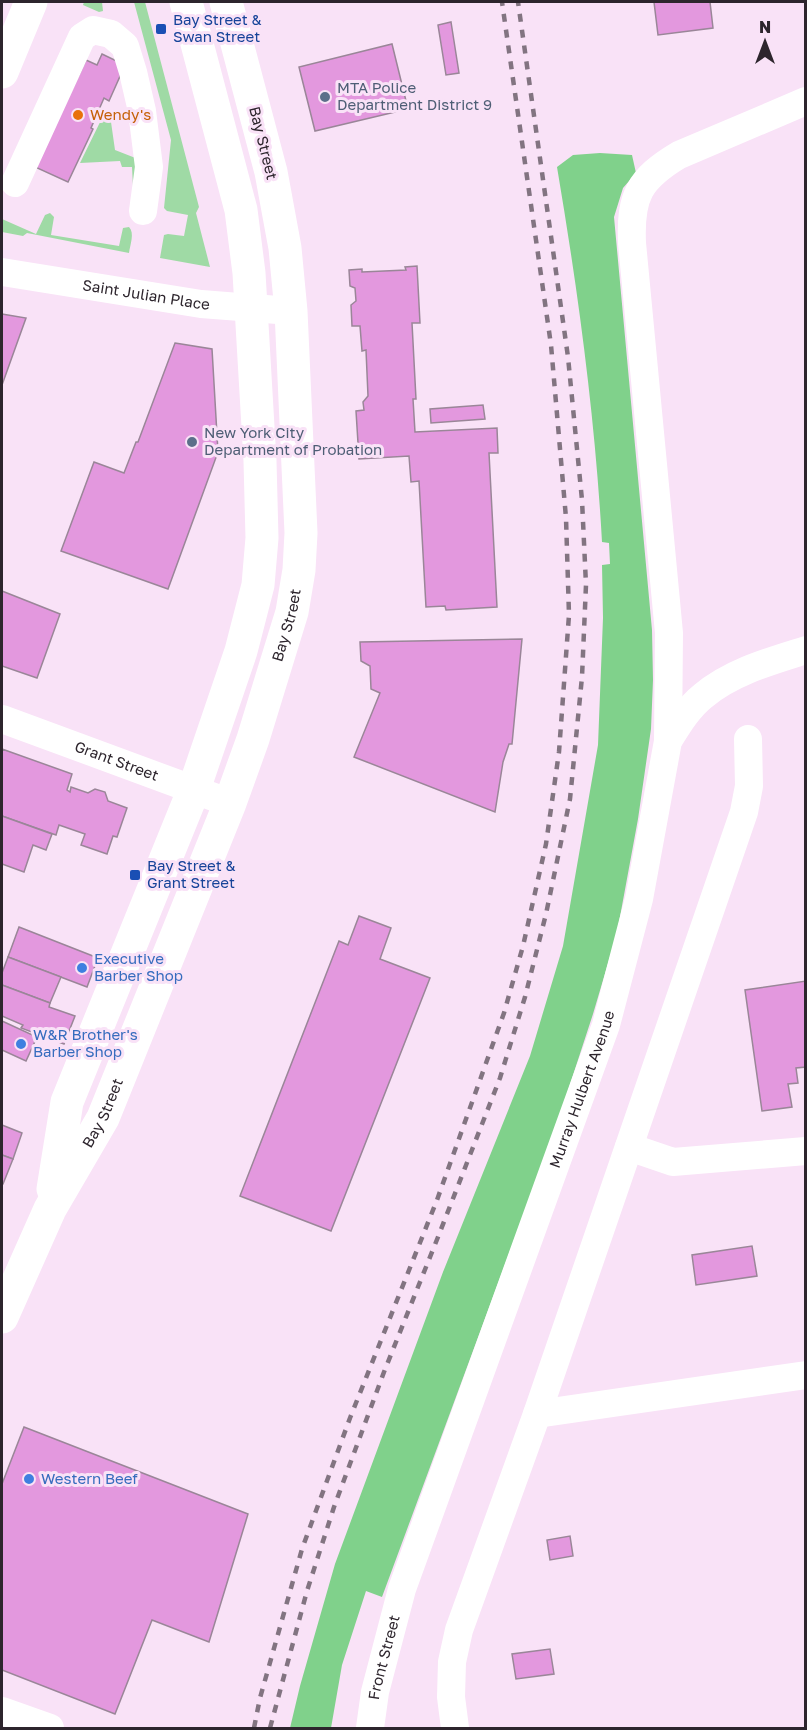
<svg xmlns="http://www.w3.org/2000/svg" width="807" height="1730" font-family="'Golos Text',sans-serif">
  <rect width="100%" height="100%" fill="#f9e2f7"/>
  <g fill="#9fdaa5">
    <polygon points="84,2 102,2 103,11 99,12 83,5"/>
    <polygon points="134,2 145,2 199,207 196,213 210,267 160,258 164,235 168,234 184,236 188,215 167,211 164,208 171,140"/>
    <polygon points="104,114 111,122 115,150 138,159 133,187 132,167 122,167 120,161 80,163"/>
    <path d="M50 213 54 217 51 235 119 246 123 228 129 227C135 233 130 245 129 253L27 233 23 236 2 232V219L36 234 45 215Z"/>
  </g>
  <path fill="#80d18b" d="M600 153 632 155 636 173 623 188 614 217 652 630 653 680 651 729 638 819 617 933 593 1014 558 1121 382 1597 366 1591 342 1665 331 1728H290L300 1686 335 1564 443 1272 530 1056 563 946 598 745 603 618 602 565 610 564 609 543 602 542C595 416 578 291 557 167L573 155Z"/>
  <g fill="#e398de" stroke="#9a8698" stroke-width="1.5">
    <polygon points="654,2 710,2 713,28 658,35"/>
    <polygon points="451,22 459,73 446,75 438,25"/>
    <polygon points="392,44 408,109 315,131 299,67"/>
    <polygon points="102,54 125,65 109,101 104,98 91,128 93,129 68,182 35,167 86,60 97,65"/>
    <polygon points="417,266 420,323 412,323 416,399 413,399 415,432 497,428 498,453 489,453 497,607 446,610 445,606 426,607 419,481 411,482 409,456 359,459 356,411 364,410 363,402 368,396 366,350 362,351 360,326 352,326 351,305 356,301 355,288 350,286 349,270 362,269 362,272 406,270 405,267"/>
    <polygon points="2,314 26,318 2,385"/>
    <polygon points="175,343 212,349 218,452 168,589 61,551 94,462 124,473 136,442 138,442"/>
    <polygon points="483,405 485,419 431,423 430,409"/>
    <polygon points="2,591 60,614 37,678 2,666"/>
    <polygon points="522,639 512,744 509,744 503,762 495,812 354,757 380,693 371,689 370,666 361,661 360,642"/>
    <polygon points="2,749 72,774 67,790 70,792 71,787 88,793 95,789 105,792 108,801 127,808 117,837 113,836 107,854 81,845 85,834 59,825 56,835 2,816"/>
    <polygon points="2,816 52,834 46,850 33,845 24,872 2,864"/>
    <polygon points="359,916 391,928 380,959 430,978 331,1231 240,1196 339,941 348,945"/>
    <polygon points="19,927 98,958 87,987 8,957"/>
    <polygon points="8,957 61,977 50,1003 2,985 2,973"/>
    <polygon points="806,981 806,1067 796,1068 798,1083 788,1084 792,1107 762,1111 745,990"/>
    <polygon points="2,985 50,1003 49,1007 75,1016 64,1044 21,1028 23,1025 2,1016"/>
    <polygon points="2,1021 37,1037 26,1061 2,1050"/>
    <polygon points="2,1125 22,1133 13,1159 2,1155"/>
    <polygon points="2,1155 13,1159 3,1184 2,1184"/>
    <polygon points="752,1246 757,1276 696,1285 692,1255"/>
    <polygon points="24,1427 248,1514 209,1642 152,1620 115,1714 2,1670 2,1484"/>
    <polygon points="570,1536 573,1556 550,1560 547,1540"/>
    <polygon points="550,1649 554,1674 516,1679 512,1654"/>
  </g>
  <g fill="none" stroke-linecap="round" stroke-linejoin="round">
    <g stroke="#fff" stroke-width="28">
      <polyline points="15,183 82,37 93,30 111,34 125,46 133,72 142,111 149,167 143,211"/>
      <path id="s1" d="M2 272 201 304 291 311"/>
      <path id="s2" d="M2 719 230 803"/>
      <path d="M668 741 669 633 632 243C630 196 639 179 679 155L806 101"/>
      <polyline points="629,1147 673,1162 806,1151"/>
      <polyline points="537,1414 806,1375"/>
      <polyline points="2,1711 50,1728"/>
      <path id="s3" d="M370 1728 375 1692 402 1589 606 1025 639 899 668 741C678 725 688 708 703 696 731 672 771 661 806 650"/>
      <polyline points="455,1728 451,1697 452,1662 459,1630 537,1414 744,812 749,786 748,739"/>
    </g>
    <g stroke="#fff" stroke-width="33">
      <polyline points="2,72 31,2"/>
      <polyline points="53,1189 67,1102 194,789 241,651 258,585 262,538 260,461 249,273 241,210 186,2"/>
      <path id="s4" d="M2 1317 50 1209 103 1118 230 803 253 739 292 612 299 570 301 533 291 311 285 248 271 172 226 2"/>
    </g>
    <g stroke="#827481" stroke-width="4.5" stroke-dasharray="8 8" stroke-linecap="butt">
      <polyline points="254,1728 260,1698 302,1549 350,1418 437,1200 504,1013 523,946 546,844 559,752 569,615 566,518 551,345 502,2"/>
      <polyline points="270,1728 307,1591 334,1507 384,1372 438,1237 500,1078 525,997 546,914 570,799 582,677 586,585 582,500 568,357 518,2"/>
    </g>
  </g>
  <g fill="#1a4fb4" stroke="#f9e2f7" stroke-width="2">
    <rect x="155" y="23" width="12" height="12" rx="3"/>
    <rect x="129" y="869" width="12" height="12" rx="3"/>
  </g>
  <g fill="#5c6f8a" stroke="#f9e2f7" stroke-width="2">
    <circle cx="325" cy="97" r="6"/>
    <circle cx="192" cy="442" r="6"/>
  </g>
  <circle fill="#e8710a" stroke="#f9e2f7" stroke-width="2" cx="78" cy="115" r="6"/>
  <g fill="#3f7fe0" stroke="#f9e2f7" stroke-width="2">
    <circle cx="82" cy="968" r="6"/>
    <circle cx="21" cy="1044" r="6"/>
    <circle cx="29" cy="1479" r="6"/>
  </g>
  <g text-anchor="middle" stroke-width="6" stroke-linejoin="round" paint-order="stroke">
    <g font-size="15" fill="#164399" stroke="#f9e2f7" text-anchor="start">
      <text x="173" y="25">Bay Street &amp;<tspan x="173" dy="17">Swan Street</tspan></text>
      <text x="147" y="871">Bay Street &amp;<tspan x="147" dy="17">Grant Street</tspan></text>
    </g>
    <g font-size="15" fill="#4e5e75" stroke="#f9e2f7" text-anchor="start">
      <text x="337" y="93">MTA Police<tspan x="337" dy="17">Department District 9</tspan></text>
      <text x="204" y="438">New York City<tspan x="204" dy="17">Department of Probation</tspan></text>
    </g>
    <g font-size="15" fill="#c56008" stroke="#f9e2f7" text-anchor="start">
      <text x="90" y="120">Wendy's</text>
    </g>
    <g font-size="15" fill="#2d252d" stroke="#f9e2f7">
      <text transform="translate(263 143) rotate(76)" y="5">Bay Street</text>
      <text dy="5" stroke="none"><textPath href="#s1" startOffset="146">Saint Julian Place</textPath></text>
      <text dy="5" stroke="none"><textPath href="#s4" startOffset="750">Bay Street</textPath></text>
      <text dy="5" stroke="none"><textPath href="#s2" startOffset="122">Grant Street</textPath></text>
      <text dy="5" stroke="none"><textPath href="#s3" startOffset="674">Murray Hulbert Avenue</textPath></text>
      <text dy="5" stroke="none"><textPath href="#s4" startOffset="228">Bay Street</textPath></text>
      <text dy="5" stroke="none"><textPath href="#s3" startOffset="72">Front Street</textPath></text>
    </g>
    <g font-size="15" fill="#366cbe" stroke="#f9e2f7" text-anchor="start">
      <text x="94" y="964">Executive<tspan x="94" dy="17">Barber Shop</tspan></text>
      <text x="33" y="1040">W&amp;R Brother's<tspan x="33" dy="17">Barber Shop</tspan></text>
      <text x="41" y="1484">Western Beef</text>
    </g>
  </g>
  <rect width="807" height="1730" fill="none" stroke="#2d252d" stroke-width="6"/>
  <g transform="translate(765 42)" stroke="#f9e2f7" stroke-width="4.5" paint-order="stroke">
  <path d="M0-4.5L10 22L0 15L-10 22Z" fill="#2d252d"/>
  <text y="-9" font-size="16" font-weight="bold" text-anchor="middle" fill="#2d252d">N</text>
  </g>
</svg>
